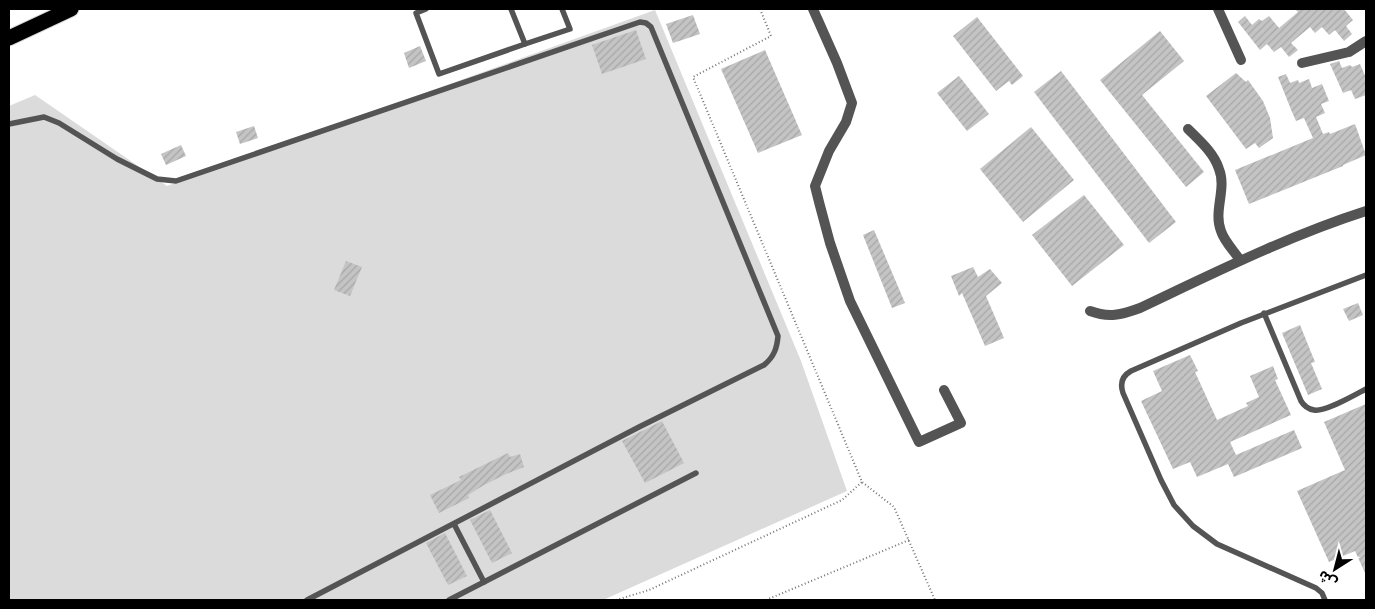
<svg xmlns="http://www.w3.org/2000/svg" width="1375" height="609" font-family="'Fira Sans','Noto Sans Arabic',sans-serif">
  <defs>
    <pattern id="building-hatch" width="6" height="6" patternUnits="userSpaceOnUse" patternTransform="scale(1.25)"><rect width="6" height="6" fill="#c4c4c4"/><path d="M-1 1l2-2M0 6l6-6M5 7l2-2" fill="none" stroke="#a7a7a7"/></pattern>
  </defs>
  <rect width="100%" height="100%" fill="#fff"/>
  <polygon fill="#dbdbdb" points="655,10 801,361 847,491 603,600 9,600 9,106 35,95 167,186"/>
  <g fill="url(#building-hatch)">
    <polygon points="1295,9 1344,9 1353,20 1346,26 1352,34 1344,41 1335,30 1329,35 1322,27 1315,33 1310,27 1291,43 1298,50 1289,57 1281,47 1274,52 1267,44 1260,50 1238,22 1245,16 1252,25 1259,19 1262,21 1269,16 1279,28 1298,12"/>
    <polygon points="693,15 700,34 673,43 666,24"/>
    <polygon points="977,17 1023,76 1012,85 1009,81 996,91 953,36"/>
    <polygon points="636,30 646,59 602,74 592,45"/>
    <polygon points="1160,31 1184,61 1142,95 1204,172 1186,187 1100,80"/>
    <polygon points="420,46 426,61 409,68 404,53"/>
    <polygon points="765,50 802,135 758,153 721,69"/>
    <polygon points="1339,61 1342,68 1350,65 1352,67 1360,64 1366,78 1366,95 1355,99 1351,90 1343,93 1330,64"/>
    <polygon points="1061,71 1176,222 1149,243 1034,92"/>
    <polygon points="1236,73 1246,82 1248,80 1263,101 1270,118 1273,138 1259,148 1255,143 1246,149 1206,96"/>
    <polygon points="1286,74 1290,83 1298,80 1299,83 1309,79 1312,88 1322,84 1329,101 1321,104 1325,113 1316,117 1323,134 1329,132 1330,134 1355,124 1366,155 1343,165 1343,166 1249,204 1235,170 1313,138 1304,118 1296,121 1292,112 1278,77"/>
    <polygon points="959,76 989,114 967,131 937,93"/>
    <polygon points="254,126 258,138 240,144 236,132"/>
    <polygon points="1031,127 1074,180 1023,222 980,169"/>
    <polygon points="181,145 186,156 166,165 161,154"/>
    <polygon points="1084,195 1124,245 1072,286 1032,235"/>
    <polygon points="874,230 905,303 892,308 863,235"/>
    <polygon points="346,261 362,267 350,296 334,290"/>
    <polygon points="973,267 978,277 990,269 1002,283 986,296 1004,338 985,346 962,293 959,296 951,276"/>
    <polygon points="1358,303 1363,315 1349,321 1343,309"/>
    <polygon points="1300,325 1315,362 1311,363 1322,389 1308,395 1282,333"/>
    <polygon points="1190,355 1198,371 1195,372 1217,420 1248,406 1246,403 1259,397 1250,376 1273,366 1278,379 1275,380 1291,415 1230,442 1236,455 1294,430 1302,448 1234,477 1228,464 1197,477 1190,462 1173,469 1141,401 1162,391 1153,371"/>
    <polygon points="1366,404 1366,575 1355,551 1329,562 1297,491 1345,470 1324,422"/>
    <polygon points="662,421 684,463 645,483 622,441"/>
    <polygon points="508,453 510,457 520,454 524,467 506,474 484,485 468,495 469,498 439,513 430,495 461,480 459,477"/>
    <polygon points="490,510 512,553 492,563 470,520"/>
    <polygon points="445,533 467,576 448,585 426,543"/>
  </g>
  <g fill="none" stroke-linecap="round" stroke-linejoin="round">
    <defs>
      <polyline id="highway" points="9,38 71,9"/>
    </defs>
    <use href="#highway" stroke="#dbdbdb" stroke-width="17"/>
    <g stroke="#767676" stroke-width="2" stroke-dasharray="1 2.5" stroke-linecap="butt">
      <polyline points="760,9 771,36 693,77 862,482 894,507 935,600"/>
      <polyline points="616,600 649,590 842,500 862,482"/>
      <polyline points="766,600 909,540"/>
    </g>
    <g stroke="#545454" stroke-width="5.5">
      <polyline points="426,9 416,13 439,74 525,44 511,9"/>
      <polyline points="525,44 570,29 562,9"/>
      <path d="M9 124 44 117 59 123 117 159 157 179 176 181 640 22 646 23 651 27 778 336C777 348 774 357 764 365L639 427 307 600"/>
      <path d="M1264 313 1301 401C1304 406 1308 409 1314 410 1326 412 1354 395 1366 389"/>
      <polyline points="454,524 484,582"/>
      <polyline points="449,600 696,473"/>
      <path d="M1325 600 1322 593 1316 588 1217 544 1193 526 1174 505 1161 480 1123 393C1120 384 1122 376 1131 371L1241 323 1366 275"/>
    </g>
    <g stroke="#545454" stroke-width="10">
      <polyline points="813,9 837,63 852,103 846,122 829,151 815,186 819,202 830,243 850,301 919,442 961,423 944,390"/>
      <polyline points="1218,9 1241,60"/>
      <polyline points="1302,63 1349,52 1366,41"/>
      <path d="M1188 129C1200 141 1214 153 1219 169 1227 189 1213 211 1221 231 1224 241 1234 251 1240 260"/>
      <path d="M1090 311C1109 318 1121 315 1140 308 1214 273 1288 236 1366 211"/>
    </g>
    <use href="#highway" stroke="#000" stroke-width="15"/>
  </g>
  <rect width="1375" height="609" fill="none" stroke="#000000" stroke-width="20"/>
  <g transform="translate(1335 569) rotate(216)" stroke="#ffffff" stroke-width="4" paint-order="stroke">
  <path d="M0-4L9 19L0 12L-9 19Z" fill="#000000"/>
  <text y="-8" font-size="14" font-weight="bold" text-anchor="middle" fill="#000000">ش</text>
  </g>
</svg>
